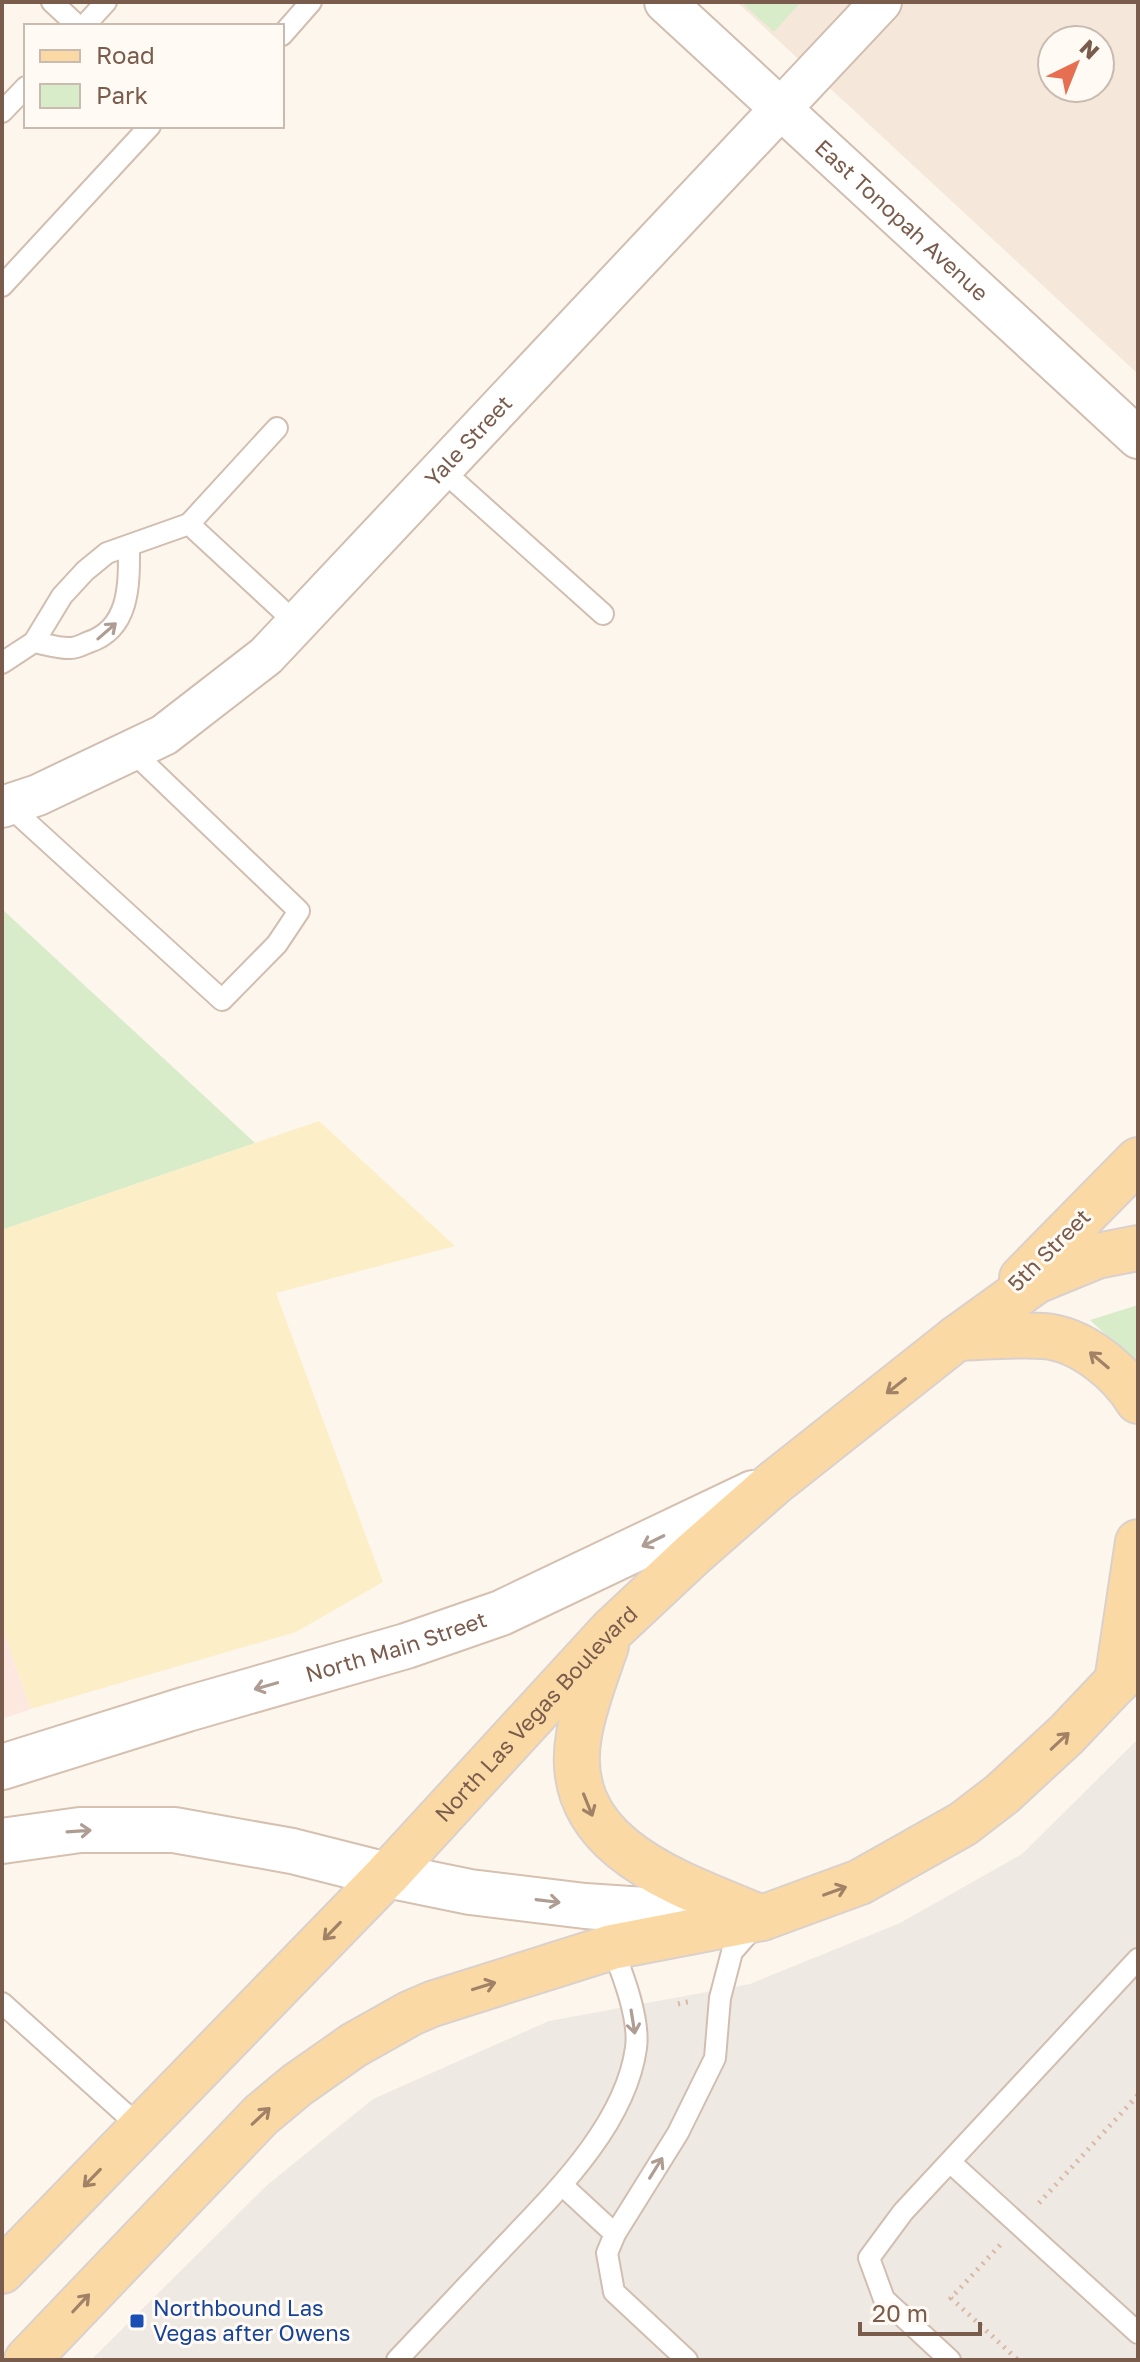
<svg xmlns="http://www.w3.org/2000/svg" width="1140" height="2362" font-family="'Golos Text',sans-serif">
  <rect width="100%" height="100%" fill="#fdf6ec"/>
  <path fill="#f5e8da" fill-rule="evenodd" d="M737 2H1138V374ZM1052 40H1100V88H1052Z"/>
  <polygon fill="#fde8e0" points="2,1627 31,1709 2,1719"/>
  <polygon fill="#efe9e4" points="1138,1739 1138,2360 91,2360 266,2186 373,2099 549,2021 750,1984 900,1923 1022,1854"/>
  <g fill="#d8ecc9">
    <polygon points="741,2 801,2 774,32"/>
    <polygon points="2,909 255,1143 2,1230"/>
    <polygon points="1138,1305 1138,1371 1122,1350 1090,1320"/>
  </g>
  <polygon fill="#fcefc7" points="319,1121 455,1246 276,1293 383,1582 296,1632 31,1709 2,1627 2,1230"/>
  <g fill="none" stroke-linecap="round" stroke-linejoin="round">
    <defs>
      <g id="lane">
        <polyline points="52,2 78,26"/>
        <polyline points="84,26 106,2"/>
        <polyline points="282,35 311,2"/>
        <polyline points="2,112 26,87"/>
        <polyline points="2,286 150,126"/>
        <polyline points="277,428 189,524 296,623"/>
        <polyline points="441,469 603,614"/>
        <path d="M34 642C45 644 60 649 71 648 77 648 84 644 89 642 131 628 129 582 129 546"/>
        <polyline points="2,663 34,642 62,596 85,571 107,553 189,524"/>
        <polyline points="8,805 222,1000 277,944 299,911 132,751"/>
        <polyline points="2,2003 141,2128"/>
        <polyline points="950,2162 1138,2333"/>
        <polyline points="562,2185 615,2234"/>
        <path d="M397 2360C431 2324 464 2289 498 2253 551 2197 625 2127 636 2048 640 2019 623 1975 612 1947"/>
        <polyline points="687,2360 614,2292 607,2253 615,2234 678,2133 715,2058 720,1998 732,1952 754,1927"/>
        <polyline points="950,2360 884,2299 869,2258 903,2212 1138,1959"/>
      </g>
      <g id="street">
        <path id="s1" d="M665 2 1138 438"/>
        <path id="s2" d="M2 807 38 795 164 735 266 656 881 2"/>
      </g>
      <g id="secondary">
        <path id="s3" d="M2 1767 187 1709 406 1646 501 1613 753 1493"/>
        <polyline points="2,1841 80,1830 174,1830 292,1851 387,1875 470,1892 585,1906 735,1916"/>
      </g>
      <g id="primary">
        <polyline points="1022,1278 1138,1160"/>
        <path d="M957 1338C986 1337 1016 1334 1044 1336 1081 1339 1120 1371 1138 1401"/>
        <path d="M606 1646C596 1675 584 1705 579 1735 559 1848 681 1884 762 1918"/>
        <polyline points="1117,1682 1138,1542"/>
        <path id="s4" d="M2 2271 387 1875 612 1630 692 1555 774 1483 957 1338 1036 1281 1097 1256 1138 1248"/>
        <polyline points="27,2360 261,2115 297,2085 354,2045 411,2013 432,2004 612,1947 762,1918 860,1882 963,1824 1002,1794 1067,1734 1138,1659"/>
      </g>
    </defs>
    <use href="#lane" stroke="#d1beb0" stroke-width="24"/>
    <use href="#street" stroke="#d1beb0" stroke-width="44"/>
    <use href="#secondary" stroke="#d6c0b0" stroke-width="48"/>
    <use href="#primary" stroke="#dad1cd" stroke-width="48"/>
    <g stroke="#d9b8a5" stroke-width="5" stroke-dasharray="2 6" stroke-linecap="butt">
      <polyline points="678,2004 691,2001"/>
      <polyline points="1039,2203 1138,2095"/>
      <polyline points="1000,2245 951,2298 1018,2360"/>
    </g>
    <use href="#lane" stroke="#fff" stroke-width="20"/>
    <use href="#street" stroke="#fff" stroke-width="40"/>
    <use href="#secondary" stroke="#fff" stroke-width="44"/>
    <use href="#primary" stroke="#fbd9a5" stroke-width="44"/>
  </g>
  <defs><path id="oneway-shaft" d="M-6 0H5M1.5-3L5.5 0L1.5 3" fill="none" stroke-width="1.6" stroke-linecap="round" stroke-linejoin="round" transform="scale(2)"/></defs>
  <g stroke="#af9d94">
    <use href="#oneway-shaft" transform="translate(107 631) rotate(-41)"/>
    <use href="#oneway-shaft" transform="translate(653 1541) rotate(154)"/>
    <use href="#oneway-shaft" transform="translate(266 1686) rotate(164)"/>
    <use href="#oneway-shaft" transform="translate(79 1831) rotate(-4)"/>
    <use href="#oneway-shaft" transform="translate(548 1901) rotate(7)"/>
    <use href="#oneway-shaft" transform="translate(633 2022) rotate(81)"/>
    <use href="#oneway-shaft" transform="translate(656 2168) rotate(-58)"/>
  </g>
  <g stroke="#a18267">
    <use href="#oneway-shaft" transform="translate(1099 1360) rotate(-140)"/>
    <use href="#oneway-shaft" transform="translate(896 1386) rotate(142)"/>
    <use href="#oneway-shaft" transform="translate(1060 1741) rotate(-43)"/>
    <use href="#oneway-shaft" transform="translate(588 1805) rotate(68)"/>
    <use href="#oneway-shaft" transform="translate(835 1891) rotate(-20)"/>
    <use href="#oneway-shaft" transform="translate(332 1931) rotate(134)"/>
    <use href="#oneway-shaft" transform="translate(484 1986) rotate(-17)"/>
    <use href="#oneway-shaft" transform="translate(261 2116) rotate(-43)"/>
    <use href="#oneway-shaft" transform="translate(92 2178) rotate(134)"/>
    <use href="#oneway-shaft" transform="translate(81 2303) rotate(-47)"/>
  </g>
  <rect fill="#1a4fb4" stroke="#fffaf3" stroke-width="3" x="129" y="2313" width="16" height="16" rx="4"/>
  <g text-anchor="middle" stroke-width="6" stroke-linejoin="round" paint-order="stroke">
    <g font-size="22" fill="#7a5c4d" stroke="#fffaf3">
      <text dy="8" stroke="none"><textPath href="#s1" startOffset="322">East Tonopah Avenue</textPath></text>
      <text dy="8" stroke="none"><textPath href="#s2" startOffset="602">Yale Street</textPath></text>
      <text transform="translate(1049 1250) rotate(-45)" y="8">5th Street</text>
      <text dy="8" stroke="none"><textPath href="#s3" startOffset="412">North Main Street</textPath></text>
      <text dy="8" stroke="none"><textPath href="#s4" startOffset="772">North Las Vegas Boulevard</textPath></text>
    </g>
    <g font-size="22" fill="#164399" stroke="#fffaf3" text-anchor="start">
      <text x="153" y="2316">Northbound Las<tspan x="153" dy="25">Vegas after Owens</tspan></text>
    </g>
  </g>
  <rect width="1140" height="2362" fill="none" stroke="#7a5c4d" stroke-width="8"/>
  <rect x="24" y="24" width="260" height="104" fill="#fffaf3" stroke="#cabbb1" stroke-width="2"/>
  <rect x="40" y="50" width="40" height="12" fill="#fbd9a5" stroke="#cabbb1" stroke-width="2"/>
  <text x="96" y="64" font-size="24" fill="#7a5c4d">Road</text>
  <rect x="40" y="84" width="40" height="24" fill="#d8ecc9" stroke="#cabbb1" stroke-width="2"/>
  <text x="96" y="104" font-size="24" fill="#7a5c4d">Park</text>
  <g transform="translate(1076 64) rotate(43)"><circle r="38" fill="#fffaf3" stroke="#cabbb1" stroke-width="2"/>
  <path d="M0-6L14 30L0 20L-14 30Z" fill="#e76f51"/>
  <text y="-12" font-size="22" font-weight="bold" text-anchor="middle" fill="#7a5c4d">N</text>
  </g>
  <path d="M860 2322v12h120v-12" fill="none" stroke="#7a5c4d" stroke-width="4"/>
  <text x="872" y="2322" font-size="24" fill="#7a5c4d" stroke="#fffaf3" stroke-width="6" paint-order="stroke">20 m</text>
</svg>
